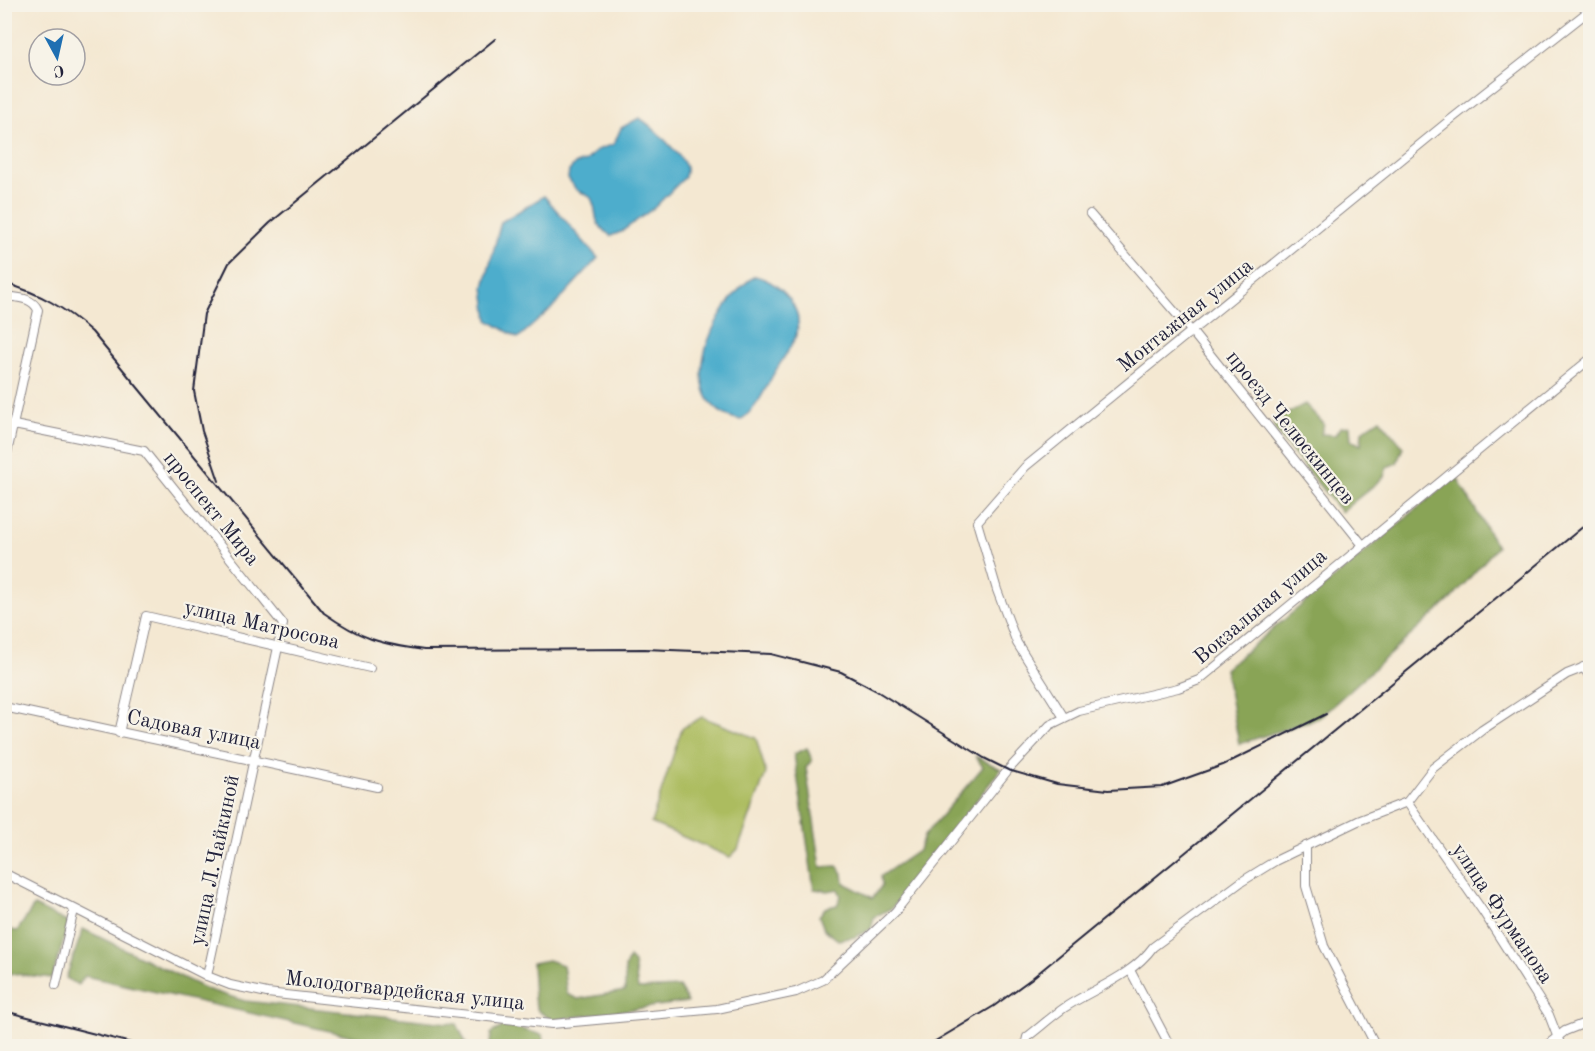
<svg xmlns="http://www.w3.org/2000/svg" width="1595" height="1051" font-family="'Old Standard TT',serif">
  <rect width="100%" height="100%" fill="#f7f3e8"/>
  <filter id="ink" filterUnits="userSpaceOnUse"><feTurbulence type="fractalNoise" baseFrequency=".0167" numOctaves="2"/><feDisplacementMap in="SourceGraphic" scale="12" xChannelSelector="R" yChannelSelector="G"/><feConvolveMatrix kernelMatrix="1 2 1 2 8 2 1 2 1" color-interpolation-filters="sRGB"/></filter>
  <filter id="wash" filterUnits="userSpaceOnUse"><feTurbulence type="fractalNoise" baseFrequency=".008" numOctaves="4" result="noise"/><feDisplacementMap in="SourceGraphic" scale="24" xChannelSelector="R" yChannelSelector="G"/><feGaussianBlur stdDeviation="1.35" result="paint"/><feColorMatrix in="noise" values="0 0 0 0 0 0 0 0 0 0 0 0 0 0 0 0 0 1.4 0 .05"/><feComposite in="paint" operator="in"/></filter>
  <g filter="url(#wash)">
    <rect width="100%" height="100%" fill="#f4e8d2"/>
    <polygon fill="#acbc5f" stroke="#676f4d" stroke-width="1.5" points="702,717 756,738 766,773 738,849 730,857 651,823 682,728"/>
    <g fill="#89a456" stroke="#566348" stroke-width="1.5">
      <polygon points="1305,404 1324,424 1321,434 1335,435 1340,427 1350,426 1351,440 1361,445 1362,431 1380,419 1403,447 1397,463 1387,467 1384,477 1341,512 1276,432 1273,421"/>
      <polygon points="1456,476 1497,547 1451,599 1319,718 1239,744 1225,669"/>
      <polygon points="807,748 812,760 806,768 821,867 837,866 843,873 844,883 873,898 882,885 881,876 919,850 924,836 983,767 975,756 1001,769 892,908 874,917 871,929 855,937 838,940 824,929 819,916 825,908 837,905 841,896 838,889 828,891 814,889 794,754"/>
      <polygon points="34,906 69,923 52,978 5,973 5,929 17,931"/>
      <polygon points="83,929 206,989 245,1001 457,1024 466,1043 442,1041 438,1046 360,1046 361,1038 85,976 78,985 66,978"/>
      <polygon points="629,958 634,963 638,989 679,987 688,1002 552,1020 538,1011 534,999 532,963 548,960 563,965 567,994 578,999 625,991 625,967"/>
      <polygon points="506,1025 543,1035 544,1040 540,1046 490,1046 491,1033"/>
    </g>
    <g fill="#4dadcc" stroke="#386884" stroke-width="1.5">
      <path d="M639 118C649 123 684 157 686 168 687 171 685 174 685 177L655 207 621 232 611 236C589 220 600 218 592 200 589 193 582 194 577 190 573 187 571 182 568 178L569 171 575 164 586 161 597 150 614 144 621 128Z"/>
      <polygon points="544,196 598,258 552,308 518,338 488,320 484,287 501,222"/>
      <path d="M755 276C781 282 807 310 795 338 789 351 780 363 773 375 762 395 759 405 741 420 667 405 714 302 755 276Z"/>
    </g>
  </g>
  <g filter="url(#ink)">
    <g fill="none" stroke-linecap="round" stroke-linejoin="round">
      <defs>
        <g id="minor">
          <polyline points="1090,214 1193,333 1362,544"/>
          <path d="M4 296C18 298 32 297 38 310L4 467"/>
          <polyline points="4,423 144,451 283,624 207,976"/>
          <polyline points="1583,667 1590,677"/>
          <polyline points="4,707 377,787"/>
          <polyline points="1063,716 1017,643 997,590 977,522 1025,467 1445,124 1590,10"/>
          <polyline points="119,733 146,616 370,668"/>
          <polyline points="1407,802 1484,913 1549,1015 1561,1046"/>
          <polyline points="1306,846 1306,886 1324,946 1376,1046"/>
          <polyline points="4,873 207,976 230,985 267,993 552,1024 717,1009 796,992 823,980 895,912 1008,770 1050,725 1079,711 1178,688 1199,680 1590,359"/>
          <polyline points="1130,970 1170,1046"/>
          <polyline points="56,985 74,910"/>
          <path d="M1025 1046 1027 1037C1039 1028 1051 1017 1064 1008 1094 988 1131 977 1153 947L1241 882 1275 861 1358 821 1407 802 1433 768 1482 730 1567 674 1590 665"/>
          <polyline points="1546,1046 1565,1031 1590,1021"/>
        </g>
      </defs>
      <use href="#minor" stroke="#8b8586" stroke-width="10"/>
      <use href="#minor" stroke="#fff" stroke-width="8"/>
      <g stroke="#22223b" stroke-width="2">
        <path d="M4 283C40 293 65 308 92 332L324 613C361 639 380 644 424 650L645 649 771 654 841 672 875 690 984 758 1008 770 1057 784 1108 790 1162 787 1223 765 1326 714"/>
        <polyline points="219,481 202,431 194,391 204,314 229,263 270,223 495,39"/>
        <polyline points="4,1011 143,1046"/>
        <polyline points="927,1046 994,1006 1031,979 1590,521"/>
      </g>
    </g>
  </g>
  <g text-anchor="middle" stroke-width="4.5" stroke-linejoin="round" paint-order="stroke">
    <g font-size="21" fill="#22223b" stroke="#f7f3e8">
      <text transform="translate(1185 315) rotate(-39)" y="7">Монтажная улица</text>
      <text transform="translate(1291 427) rotate(51)" y="7">проезд Челюскинцев</text>
      <text transform="translate(212 508) rotate(51)" y="7">проспект Мира</text>
      <text transform="translate(1260 606) rotate(-40)" y="7">Вокзальная улица</text>
      <text transform="translate(262 624) rotate(13)" y="7">улица Матросова</text>
      <text transform="translate(194 729) rotate(11)" y="7">Садовая улица</text>
      <text transform="translate(214 860) rotate(-78)" y="7">улица Л.Чайкиной</text>
      <text transform="translate(1503 913) rotate(56)" y="7">улица Фурманова</text>
      <text transform="translate(405 990) rotate(6)" y="7">Молодогвардейская улица</text>
    </g>
  </g>
  <rect width="1595" height="1051" fill="none" stroke="#f7f3e8" stroke-width="24"/>
  <g transform="translate(57 57) rotate(172)"><circle r="28" fill="#f7f3e8" stroke="#a29fa3" stroke-width="1.5"/>
  <path d="M0-4.5L10 22L0 15L-10 22Z" fill="#1f6fb2"/>
  <text y="-9" font-size="16" font-weight="bold" text-anchor="middle" fill="#22223b">С</text>
  </g>
</svg>
